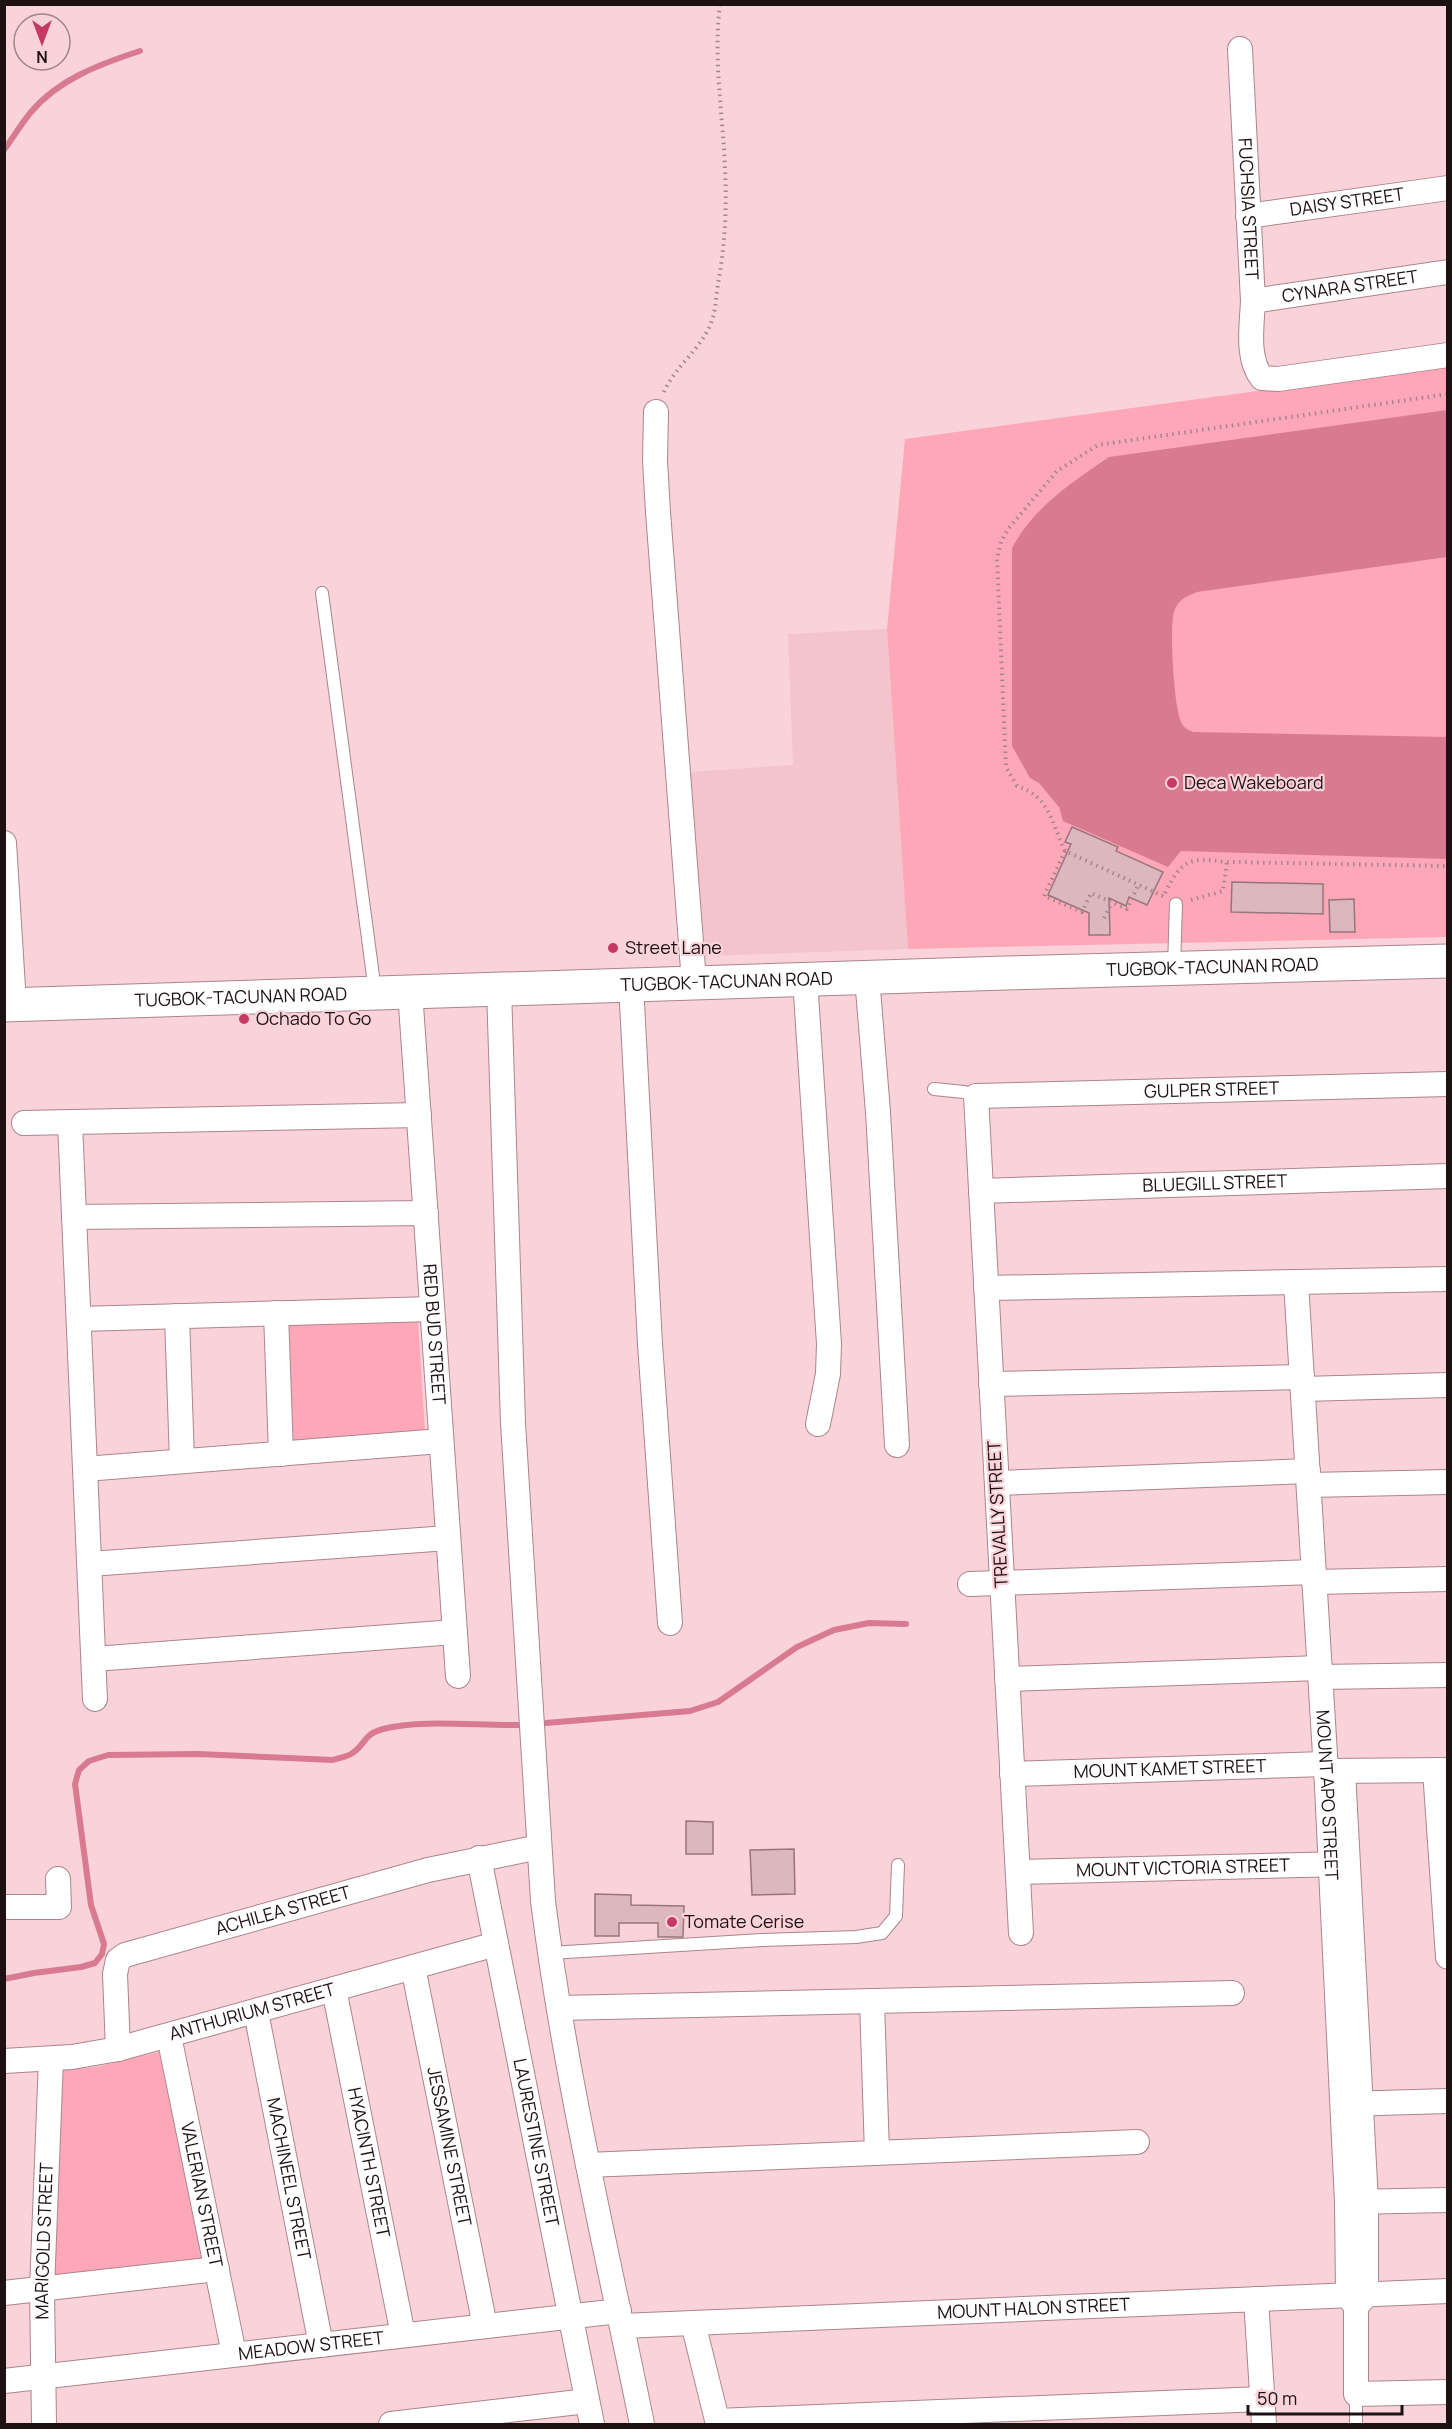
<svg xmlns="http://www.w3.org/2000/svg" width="1452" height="2429" font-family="Manrope,sans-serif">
  <rect width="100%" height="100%" fill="#fad3da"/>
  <polygon fill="#f3c4cc" points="887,629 908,949 704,956 687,772 793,765 788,634"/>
  <g fill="#fea7b9">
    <polygon points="1447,365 1447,937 908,949 887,629 905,439"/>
    <polygon points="418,1320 425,1431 293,1441 287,1325"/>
    <polygon points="159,2052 202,2258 55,2275 61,2070 96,2067"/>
  </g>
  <path fill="#d97b90" d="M1447 410V557L1197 592C1187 596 1177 600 1174 612 1169 628 1174 711 1182 724 1184 728 1189 730 1193 732L1447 737V859L1181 851 1168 867 1063 821 1059 807 1039 783 1030 778 1012 746V548C1033 508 1072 482 1109 457Z"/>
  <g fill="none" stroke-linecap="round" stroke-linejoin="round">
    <g stroke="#d97b90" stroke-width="6">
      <path d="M4 150C13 138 21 124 31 112 59 79 100 64 140 51"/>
      <polyline points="546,1723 690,1711 718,1702 797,1647 834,1630 869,1623 906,1624"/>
      <path d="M4 1979 34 1973 81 1967 95 1963 102 1954 104 1944 91 1905 75 1784 79 1770 89 1761 108 1755 198 1754 333 1760C339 1758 346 1757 351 1754 366 1745 363 1734 383 1729 422 1719 477 1726 519 1725"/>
    </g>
  </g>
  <g fill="#ddb7be" stroke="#98757c" stroke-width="1.5">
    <polygon points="1072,827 1118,847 1116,851 1163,872 1147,905 1129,897 1126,906 1109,898 1110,935 1089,935 1089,913 1048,895 1071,844 1065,842"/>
    <polygon points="1232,882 1323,884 1323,914 1231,912"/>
    <polygon points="1354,899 1355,932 1330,932 1329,900"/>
    <polygon points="686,1821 713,1822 713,1854 686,1854"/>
    <polygon points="794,1849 795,1894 752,1895 750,1850"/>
    <polygon points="595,1894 631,1895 631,1905 684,1906 683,1937 658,1937 658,1923 619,1923 619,1936 595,1936"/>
  </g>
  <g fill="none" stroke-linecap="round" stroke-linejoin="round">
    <defs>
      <g id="lane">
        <polyline points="322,593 375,991"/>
        <polyline points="1174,967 1176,904"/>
        <polyline points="934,1089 964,1092 976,1096"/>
        <polyline points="550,1953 762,1940 856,1937 882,1933 896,1916 898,1865"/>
        <polyline points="1356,2394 1356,2424"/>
      </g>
      <g id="street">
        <path id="s1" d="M1240 49 1253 301C1252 325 1246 358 1262 378L1278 379 1448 355"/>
        <path id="s2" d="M1248 216 1448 188"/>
        <path id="s3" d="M1253 301 1448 272"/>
        <polyline points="656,412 655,461 658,512 694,982"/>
        <polyline points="4,843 14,1004"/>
        <polyline points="867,977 878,1112 897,1445"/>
        <polyline points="805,979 829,1344 828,1374 818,1424"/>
        <polyline points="631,984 650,1344 670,1623"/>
        <path d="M499 989 513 1423 543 1901C565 2077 607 2251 642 2424"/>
        <path id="s4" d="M410 991 458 1676"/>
        <polyline points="24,1123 419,1115"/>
        <polyline points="70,1123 95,1699"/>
        <path id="s5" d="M981 1191 1448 1176"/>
        <polyline points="74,1217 426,1213"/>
        <path id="s6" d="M1296 1282 1327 1787 1347 2202 1348 2295 1356 2307V2394L1448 2392"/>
        <polyline points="986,1288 1448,1279"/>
        <polyline points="276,1313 281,1454"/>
        <polyline points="177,1316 182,1461"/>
        <polyline points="79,1319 432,1309"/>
        <polyline points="991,1384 1302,1377"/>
        <polyline points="1303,1389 1448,1385"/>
        <polyline points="85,1469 441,1441"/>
        <polyline points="997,1483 1308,1471"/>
        <polyline points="1309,1485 1448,1482"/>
        <polyline points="90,1564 448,1538"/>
        <polyline points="1314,1582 1448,1579"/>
        <polyline points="970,1584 1314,1572"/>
        <polyline points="94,1659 455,1632"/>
        <polyline points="1320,1677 1448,1675"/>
        <polyline points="1007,1679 1320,1668"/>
        <polyline points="1435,1770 1448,1957"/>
        <polyline points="1327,1771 1448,1770"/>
        <polyline points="1343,1771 1366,2202 1366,2295 1356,2307"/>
        <path id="s7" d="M1012 1774 1325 1764"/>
        <path id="s8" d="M479 1858 592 2424"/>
        <path id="s9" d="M1018 1872 1345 1864"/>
        <polyline points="4,1907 59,1907 58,1879"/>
        <path id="s10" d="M1021 1933 976 1096 1448 1084"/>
        <path id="s11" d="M413 1967 485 2326"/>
        <path id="s12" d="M334 1989 403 2335"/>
        <polyline points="872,2001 877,2153"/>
        <polyline points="559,2008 1232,1993"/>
        <path id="s13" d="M256 2012 321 2345"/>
        <path id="s14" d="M169 2036 234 2354"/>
        <path id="s15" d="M118 2049 115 1974 118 1960 125 1955 428 1870 539 1847"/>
        <path id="s16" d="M4 2061 72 2057 118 2049 496 1944"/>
        <polyline points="1345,2104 1448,2101"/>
        <polyline points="588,2165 1137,2142"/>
        <polyline points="1351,2202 1448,2200"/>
        <polyline points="4,2293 217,2269"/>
        <polyline points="1256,2299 1264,2424"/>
        <polyline points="693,2323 718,2424"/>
        <path id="s17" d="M622 2326 1448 2291"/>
        <path id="s18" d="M4 2381 619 2311"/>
        <polyline points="717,2421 1262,2399"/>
        <path id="s19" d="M44 2424 42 2289 51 2059"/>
        <polyline points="391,2424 587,2401"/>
      </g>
      <g id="secondary">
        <path id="s20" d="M4 1005 1006 973 1448 961"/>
      </g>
    </defs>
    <use href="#lane" stroke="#aa858c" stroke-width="14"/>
    <use href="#street" stroke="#aa858c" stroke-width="26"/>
    <use href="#secondary" stroke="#aa858c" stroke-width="35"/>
    <g stroke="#a3868b" stroke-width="4" stroke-dasharray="1.5 4.5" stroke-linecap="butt">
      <path d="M664 392C675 366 703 348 712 320 716 309 716 296 718 284 725 246 727 207 725 169 723 115 713 59 720 4"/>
      <polyline points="1065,851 1044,896 1082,912 1091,893 1127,909 1139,883"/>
      <path d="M1165 893C1182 859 1189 857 1227 862L1448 866"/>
      <path d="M1163 896 1065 851C1051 822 1050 797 1017 786L1006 767 997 559 1001 542 1008 529 1057 471 1098 445 1448 394"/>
      <polyline points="1191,900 1223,891 1227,862"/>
      <polyline points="1104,918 1112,902"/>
    </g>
    <use href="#lane" stroke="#fff" stroke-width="12"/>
    <use href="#street" stroke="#fff" stroke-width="24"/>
    <use href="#secondary" stroke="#fff" stroke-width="33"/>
  </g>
  <g fill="#c63965" stroke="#fad3da" stroke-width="2">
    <circle cx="1172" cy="783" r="6"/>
    <circle cx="613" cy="948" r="6"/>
    <circle cx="244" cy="1019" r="6"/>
    <circle cx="672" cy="1922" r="6"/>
  </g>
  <g text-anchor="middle" stroke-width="4.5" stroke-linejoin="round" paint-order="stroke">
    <g font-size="18" fill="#1e1114" stroke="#fad3da">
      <text dy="6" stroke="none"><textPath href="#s2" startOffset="100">DAISY STREET</textPath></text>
      <text dy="6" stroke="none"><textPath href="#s1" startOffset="160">FUCHSIA STREET</textPath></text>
      <text dy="6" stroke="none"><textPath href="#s3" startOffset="98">CYNARA STREET</textPath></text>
      <text dy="6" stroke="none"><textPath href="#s20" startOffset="1209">TUGBOK-TACUNAN ROAD</textPath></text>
      <text dy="6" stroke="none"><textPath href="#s20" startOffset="723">TUGBOK-TACUNAN ROAD</textPath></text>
      <text dy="6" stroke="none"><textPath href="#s20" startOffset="237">TUGBOK-TACUNAN ROAD</textPath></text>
      <text dy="6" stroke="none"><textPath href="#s10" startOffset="1074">GULPER STREET</textPath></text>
      <text dy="6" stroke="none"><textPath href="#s5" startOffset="234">BLUEGILL STREET</textPath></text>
      <text dy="6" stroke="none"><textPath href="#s4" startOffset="344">RED BUD STREET</textPath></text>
      <text transform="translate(998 1514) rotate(-93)" y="6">TREVALLY STREET</text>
      <text dy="6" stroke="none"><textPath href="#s7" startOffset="158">MOUNT KAMET STREET</textPath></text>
      <text dy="6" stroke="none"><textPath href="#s6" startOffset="514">MOUNT APO STREET</textPath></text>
      <text dy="6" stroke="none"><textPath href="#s9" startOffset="165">MOUNT VICTORIA STREET</textPath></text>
      <text dy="6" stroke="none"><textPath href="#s15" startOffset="262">ACHILEA STREET</textPath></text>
      <text dy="6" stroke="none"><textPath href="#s16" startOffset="254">ANTHURIUM STREET</textPath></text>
      <text dy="6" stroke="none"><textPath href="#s8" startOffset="290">LAURESTINE STREET</textPath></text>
      <text dy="6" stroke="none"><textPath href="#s11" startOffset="183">JESSAMINE STREET</textPath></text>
      <text dy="6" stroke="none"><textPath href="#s12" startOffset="177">HYACINTH STREET</textPath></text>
      <text dy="6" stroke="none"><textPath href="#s13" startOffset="170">MACHINEEL STREET</textPath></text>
      <text dy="6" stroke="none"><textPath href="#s14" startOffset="162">VALERIAN STREET</textPath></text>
      <text dy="6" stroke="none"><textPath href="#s19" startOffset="183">MARIGOLD STREET</textPath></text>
      <text dy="6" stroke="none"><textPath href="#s17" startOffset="412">MOUNT HALON STREET</textPath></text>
      <text dy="6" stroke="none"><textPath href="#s18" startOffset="309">MEADOW STREET</textPath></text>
    </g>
    <g font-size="18" fill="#1e1114" stroke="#fad3da" text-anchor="start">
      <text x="1184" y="789">Deca Wakeboard</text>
      <text x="625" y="954">Street Lane</text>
      <text x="256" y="1025">Ochado To Go</text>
      <text x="684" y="1928">Tomate Cerise</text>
    </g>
  </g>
  <rect width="1452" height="2429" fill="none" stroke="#1e1114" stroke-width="12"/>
  <g transform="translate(42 42) rotate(180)"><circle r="28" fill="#fad3da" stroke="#a2858b" stroke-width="1.5"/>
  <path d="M0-4.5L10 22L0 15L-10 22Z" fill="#c63965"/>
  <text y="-9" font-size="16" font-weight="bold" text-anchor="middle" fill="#1e1114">N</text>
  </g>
  <path d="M1248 2405v9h154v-9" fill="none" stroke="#1e1114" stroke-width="3"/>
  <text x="1257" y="2405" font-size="18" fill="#1e1114" stroke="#fad3da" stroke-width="4.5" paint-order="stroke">50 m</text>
</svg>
